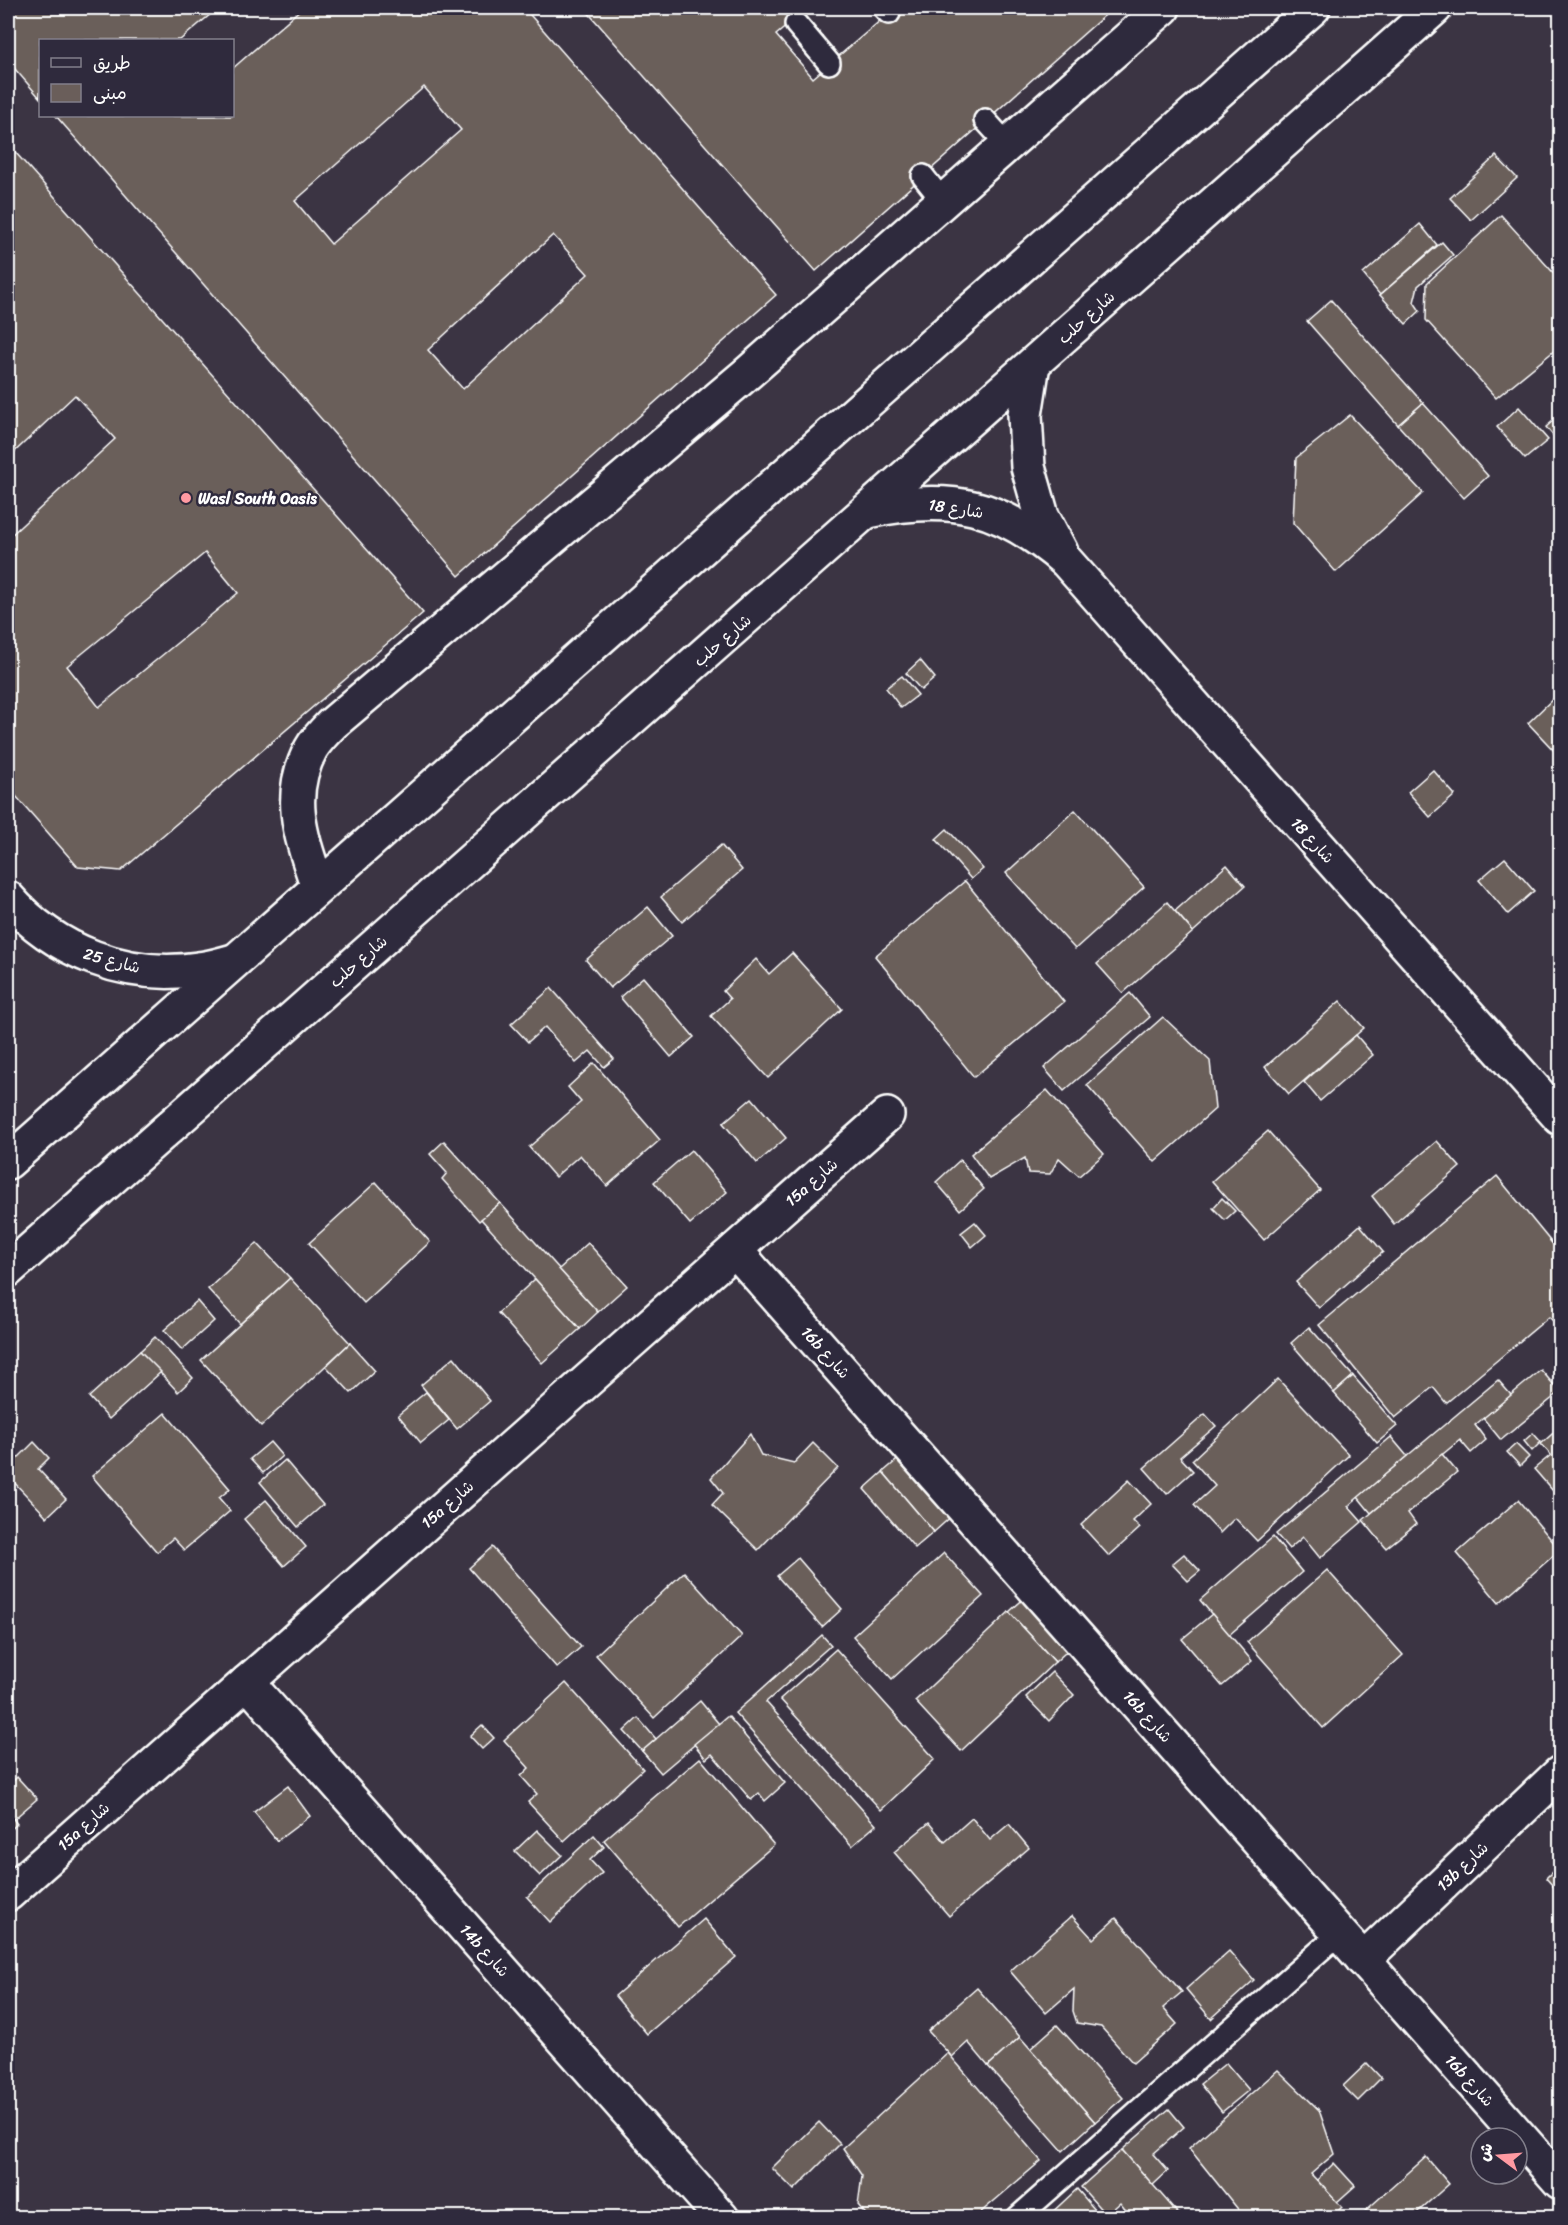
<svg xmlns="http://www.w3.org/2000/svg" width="1568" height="2225" font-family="Sriracha,'Playpen Sans Arabic',sans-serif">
  <rect width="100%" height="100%" fill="#3b3443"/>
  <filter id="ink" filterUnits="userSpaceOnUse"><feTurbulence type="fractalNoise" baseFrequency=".0167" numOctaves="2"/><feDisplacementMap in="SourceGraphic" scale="12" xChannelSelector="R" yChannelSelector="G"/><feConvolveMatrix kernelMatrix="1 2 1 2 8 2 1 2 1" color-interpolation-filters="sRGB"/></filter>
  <g filter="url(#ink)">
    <g fill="#6a5e5a" stroke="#fff" stroke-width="1.5" fill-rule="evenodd">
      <polygon points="8,8 218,8 180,40 40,40 40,98 8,61"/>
      <path d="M302 8H524L776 295 459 576 56 116H232V69ZM424 87 461 130 331 244 295 201ZM553 235 588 274 463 389 428 350Z"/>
      <polygon points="584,8 808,8 776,35 813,78 895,8 1113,8 816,271"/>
      <path d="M8 144 423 613 121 871 78 867 8 787V538L115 439 75 395 8 458ZM205 553 238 593 99 707 67 666Z"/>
      <polygon points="1496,156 1517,178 1471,220 1450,198"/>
      <polygon points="1501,215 1560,280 1560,346 1496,398 1426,320 1427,283"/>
      <polygon points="1420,224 1437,245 1380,295 1363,274"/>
      <polygon points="1442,242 1453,255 1418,286 1414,302 1420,311 1406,324 1380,295"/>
      <polygon points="1331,300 1423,403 1398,425 1307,321"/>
      <polygon points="1423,403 1488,476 1464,498 1398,425"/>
      <polygon points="1519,407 1548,440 1525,459 1497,427"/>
      <polygon points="1350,415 1423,493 1336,572 1293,523 1296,458"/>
      <polygon points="1560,415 1560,444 1546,427"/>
      <polygon points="920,660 935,678 921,690 906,673"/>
      <polygon points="902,676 918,695 901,708 886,688"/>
      <polygon points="1560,692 1560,757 1528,723"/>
      <polygon points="1433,770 1455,795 1430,817 1408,792"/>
      <polygon points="1075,810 1144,887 1075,949 1006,873"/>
      <polygon points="947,829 983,869 971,879 936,839"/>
      <polygon points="721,845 742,870 682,922 661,897"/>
      <polygon points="1505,858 1534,891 1508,914 1479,880"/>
      <polygon points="1227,865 1245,886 1193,932 1175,911"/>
      <polygon points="965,881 1064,1002 974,1077 875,956"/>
      <polygon points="1167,902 1193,932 1123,993 1097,964"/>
      <polygon points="648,907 672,936 610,988 586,960"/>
      <polygon points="792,953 842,1009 768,1078 711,1016 730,999 723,991 756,959 769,974"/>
      <polygon points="643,977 694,1037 671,1057 620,997"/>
      <polygon points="551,988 614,1059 604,1067 590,1051 576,1063 545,1027 528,1042 511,1024"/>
      <polygon points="1130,993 1150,1017 1064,1091 1044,1068"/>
      <polygon points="1340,1001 1364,1028 1289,1094 1265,1067"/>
      <polygon points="1163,1017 1210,1061 1215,1109 1155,1162 1087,1085"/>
      <polygon points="1356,1035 1373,1055 1320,1101 1304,1082"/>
      <polygon points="594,1063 660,1140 607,1186 580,1155 555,1177 529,1147 581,1102 568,1087"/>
      <polygon points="1047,1090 1104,1154 1079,1176 1059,1158 1050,1174 1028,1173 1025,1158 989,1179 971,1154"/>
      <polygon points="752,1098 786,1138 757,1163 723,1123"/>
      <polygon points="1268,1131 1320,1190 1264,1240 1212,1181"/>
      <polygon points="444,1141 500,1203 479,1221 442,1179 447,1173 430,1154"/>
      <polygon points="1437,1141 1460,1167 1394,1224 1372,1196"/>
      <polygon points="691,1150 727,1192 690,1224 654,1182"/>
      <polygon points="960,1160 984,1189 960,1210 936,1182"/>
      <polygon points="1497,1176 1560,1253 1560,1322 1557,1325 1549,1317 1446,1403 1433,1387 1395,1418 1319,1325"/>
      <polygon points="376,1182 430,1242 364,1303 309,1243"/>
      <polygon points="1222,1198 1235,1211 1225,1220 1213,1208"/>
      <polygon points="500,1203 598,1312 580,1329 481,1219"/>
      <polygon points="975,1222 986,1235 972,1247 961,1233"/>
      <polygon points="1360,1225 1383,1252 1319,1308 1296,1282"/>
      <polygon points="257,1243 290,1278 240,1324 208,1289"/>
      <polygon points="588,1243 627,1286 598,1312 559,1269"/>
      <polygon points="290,1278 350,1343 261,1426 201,1360"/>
      <polygon points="535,1279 580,1329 542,1363 498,1313"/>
      <polygon points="197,1301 214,1321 182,1350 164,1330"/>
      <polygon points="1309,1327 1353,1376 1334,1393 1291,1343"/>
      <polygon points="155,1337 193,1378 178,1392 140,1351"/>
      <polygon points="350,1343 375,1371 351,1393 326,1366"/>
      <polygon points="140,1351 161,1372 109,1419 89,1397"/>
      <polygon points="454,1357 490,1401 457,1429 421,1385"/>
      <polygon points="1541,1370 1560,1392 1501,1440 1483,1418"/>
      <polygon points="1353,1376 1397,1426 1377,1443 1334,1393"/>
      <polygon points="1278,1379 1349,1455 1257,1541 1235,1518 1220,1533 1194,1505 1215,1486 1192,1460"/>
      <polygon points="1498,1380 1511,1395 1475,1425 1486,1440 1471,1453 1460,1440 1371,1513 1358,1497"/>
      <polygon points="426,1392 449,1420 421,1443 398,1415"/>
      <polygon points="165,1413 230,1489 219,1498 230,1511 184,1550 173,1538 157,1552 92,1476"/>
      <polygon points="1205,1414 1216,1426 1180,1457 1193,1471 1167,1494 1144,1468"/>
      <polygon points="1560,1427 1560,1499 1534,1469 1551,1455 1541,1444"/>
      <polygon points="1533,1433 1541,1442 1532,1451 1524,1441"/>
      <polygon points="750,1434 761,1455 794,1463 813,1443 838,1468 758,1550 712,1505 723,1493 711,1478"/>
      <polygon points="1391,1437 1407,1456 1348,1506 1362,1522 1320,1558 1303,1537 1289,1549 1276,1534"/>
      <polygon points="34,1442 49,1458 38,1469 66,1499 47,1517 8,1476 8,1468"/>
      <polygon points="270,1442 282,1456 263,1473 250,1459"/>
      <polygon points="1516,1444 1529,1457 1520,1466 1507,1452"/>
      <polygon points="1442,1454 1457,1472 1408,1513 1416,1524 1386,1548 1363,1520"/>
      <polygon points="903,1455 954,1514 934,1532 883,1472"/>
      <polygon points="285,1460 323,1505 298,1527 260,1482"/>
      <polygon points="883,1472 934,1532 915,1548 864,1489"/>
      <polygon points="1129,1480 1151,1504 1133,1521 1140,1528 1109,1556 1081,1525"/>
      <polygon points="266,1500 306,1547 284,1566 244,1519"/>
      <polygon points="1518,1500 1560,1550 1499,1603 1457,1553"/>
      <polygon points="1273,1537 1302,1572 1229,1635 1200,1600"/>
      <polygon points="492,1547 581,1647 557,1668 469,1568"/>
      <polygon points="944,1553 983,1596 892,1679 853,1636"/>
      <polygon points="1184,1554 1200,1571 1188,1581 1172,1564"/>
      <polygon points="798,1558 842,1609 822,1627 777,1576"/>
      <polygon points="1327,1570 1403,1655 1323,1728 1247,1642"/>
      <polygon points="684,1572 742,1636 654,1718 596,1655"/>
      <polygon points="1029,1594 1075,1644 1055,1662 1009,1612"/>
      <polygon points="1009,1612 1055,1662 961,1751 915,1701"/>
      <polygon points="1212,1614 1252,1661 1222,1686 1182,1639"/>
      <polygon points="822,1635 831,1645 766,1702 876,1825 852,1846 735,1713"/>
      <polygon points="836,1649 935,1759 881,1810 780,1699"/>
      <polygon points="1052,1672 1074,1695 1049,1721 1026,1697"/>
      <polygon points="566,1683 643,1769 564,1841 528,1802 537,1794 521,1776 529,1768 504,1740"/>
      <polygon points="700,1701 719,1724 661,1773 642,1751"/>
      <polygon points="728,1716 785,1783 765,1801 759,1793 751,1800 712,1754 706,1759 694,1744"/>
      <polygon points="638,1718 656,1739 642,1751 624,1731"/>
      <polygon points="482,1725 494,1738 482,1749 470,1736"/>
      <polygon points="700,1758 774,1845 678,1927 604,1840"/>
      <polygon points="17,1777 37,1799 14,1819 8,1812 8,1786"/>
      <polygon points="288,1786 310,1816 277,1841 254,1812"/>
      <polygon points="8,1812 17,1824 8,1832"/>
      <polygon points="972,1818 990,1840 1009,1824 1029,1848 949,1916 894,1852 929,1823 945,1842"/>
      <polygon points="537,1830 562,1855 540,1876 515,1851"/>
      <polygon points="594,1835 604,1847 590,1860 602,1873 550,1922 527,1897"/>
      <polygon points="1560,1864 1560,1894 1546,1878"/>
      <polygon points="1072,1916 1093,1939 1116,1918 1182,1992 1163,2008 1177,2024 1133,2063 1101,2027 1077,2023 1073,2011 1074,1989 1046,2013 1010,1971"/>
      <polygon points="704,1919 736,1957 647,2034 615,1996"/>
      <polygon points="1229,1951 1254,1980 1211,2019 1186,1989"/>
      <polygon points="977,1988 1020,2037 988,2066 968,2042 952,2057 928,2031"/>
      <polygon points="1057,2025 1123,2098 1095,2122 1030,2049"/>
      <polygon points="1020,2037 1095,2122 1063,2151 988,2066"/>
      <polygon points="948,2053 1041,2161 974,2218 869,2218 858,2205 862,2176 843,2148"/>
      <polygon points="1226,2063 1249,2090 1222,2112 1200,2084"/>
      <polygon points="1367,2063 1381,2078 1358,2101 1343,2086"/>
      <polygon points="1278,2070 1319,2110 1334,2154 1311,2174 1342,2207 1331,2218 1245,2218 1189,2148"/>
      <polygon points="1169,2109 1184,2127 1153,2154 1168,2171 1153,2185 1122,2150"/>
      <polygon points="819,2122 840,2144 794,2190 772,2168"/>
      <polygon points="1122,2150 1153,2185 1182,2218 1132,2218 1120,2203 1106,2215 1081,2187"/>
      <polygon points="1426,2157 1449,2184 1411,2218 1369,2218 1364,2212"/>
      <polygon points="1334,2163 1355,2186 1337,2202 1317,2180"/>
      <polygon points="1077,2189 1102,2218 1046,2218"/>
    </g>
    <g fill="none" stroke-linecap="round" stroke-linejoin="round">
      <defs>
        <g id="service">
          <polyline points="884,8 889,13"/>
          <polyline points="796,24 829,63"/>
          <polyline points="985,120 1006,143"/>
          <polyline points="923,176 942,200"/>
          <polyline points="1017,2218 1340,1933"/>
        </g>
        <g id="minor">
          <polyline points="1033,364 1025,415 1028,467 1042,516 1061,552"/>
          <path d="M868 511C952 493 1001 505 1066 561L1560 1118"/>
          <path d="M318 887C302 839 285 797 311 749 316 740 325 731 332 724L749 372 1163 8"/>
          <path d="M8 898C54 951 127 980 198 969 210 968 222 964 234 961"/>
          <polyline points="735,1250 1560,2182"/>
          <polyline points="247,1682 722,2218"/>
          <polyline points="8,1894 887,1115"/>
          <polyline points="1363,1960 1560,1773"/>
        </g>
        <g id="tertiary">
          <polyline points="8,1162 1313,8"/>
          <polyline points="8,1270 1435,8"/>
        </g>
      </defs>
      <use href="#service" stroke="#fff" stroke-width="26"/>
      <use href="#minor" stroke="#fff" stroke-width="38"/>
      <use href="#tertiary" stroke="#fff" stroke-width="38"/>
      <use href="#service" stroke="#2f2a3d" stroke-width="21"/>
      <use href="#minor" stroke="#2f2a3d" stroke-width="33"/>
      <use href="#tertiary" stroke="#2f2a3d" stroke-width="33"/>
    </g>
  </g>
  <circle fill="#ff9aa2" stroke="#2f2a3d" stroke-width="2" cx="186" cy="498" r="6"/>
  <g text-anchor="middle" stroke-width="5" stroke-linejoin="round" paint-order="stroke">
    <g font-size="16" fill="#fff" stroke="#2f2a3d">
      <text transform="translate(1086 317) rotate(-42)" y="6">شارع حلب</text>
      <text transform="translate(956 508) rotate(9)" y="6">شارع 18</text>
      <text transform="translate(722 640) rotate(-41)" y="6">شارع حلب</text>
      <text transform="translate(1313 840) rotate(48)" y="6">شارع 18</text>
      <text transform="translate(112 960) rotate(15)" y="6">شارع 25</text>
      <text transform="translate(358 961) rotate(-41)" y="6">شارع حلب</text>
      <text transform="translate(811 1182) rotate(-41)" y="6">15a شارع</text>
      <text transform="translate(826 1352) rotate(48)" y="6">16b شارع</text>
      <text transform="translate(447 1504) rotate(-41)" y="6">15a شارع</text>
      <text transform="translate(1148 1716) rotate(48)" y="6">16b شارع</text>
      <text transform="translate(83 1826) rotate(-42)" y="6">15a شارع</text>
      <text transform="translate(1462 1866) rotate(-43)" y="6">13b شارع</text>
      <text transform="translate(485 1950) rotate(48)" y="6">14b شارع</text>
      <text transform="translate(1470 2080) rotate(48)" y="6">16b شارع</text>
    </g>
    <g font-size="16" font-weight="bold" fill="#fff" stroke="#2f2a3d" text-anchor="start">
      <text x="198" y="504">Wasl South Oasis</text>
    </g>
  </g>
  <rect width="1568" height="2225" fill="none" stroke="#2f2a3d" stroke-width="30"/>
  <rect x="15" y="15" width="1538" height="2195" fill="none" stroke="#fff" stroke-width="2" filter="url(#ink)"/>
  <rect x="39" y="39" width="195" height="78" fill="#2f2a3d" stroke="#827f8b" stroke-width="1.5"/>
  <rect x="51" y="58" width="30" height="9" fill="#2f2a3d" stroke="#827f8b" stroke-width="1.5"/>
  <text x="93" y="69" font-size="18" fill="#ffffff">طريق</text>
  <rect x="51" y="84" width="30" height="18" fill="#6a5e5a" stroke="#827f8b" stroke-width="1.5"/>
  <text x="93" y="99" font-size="18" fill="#ffffff">مبنى</text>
  <g transform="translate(1499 2156) rotate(286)"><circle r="28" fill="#2f2a3d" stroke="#827f8b" stroke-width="1.5"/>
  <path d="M0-4.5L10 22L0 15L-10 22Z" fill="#ff9aa2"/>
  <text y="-9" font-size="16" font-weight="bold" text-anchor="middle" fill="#ffffff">ش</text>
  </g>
</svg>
